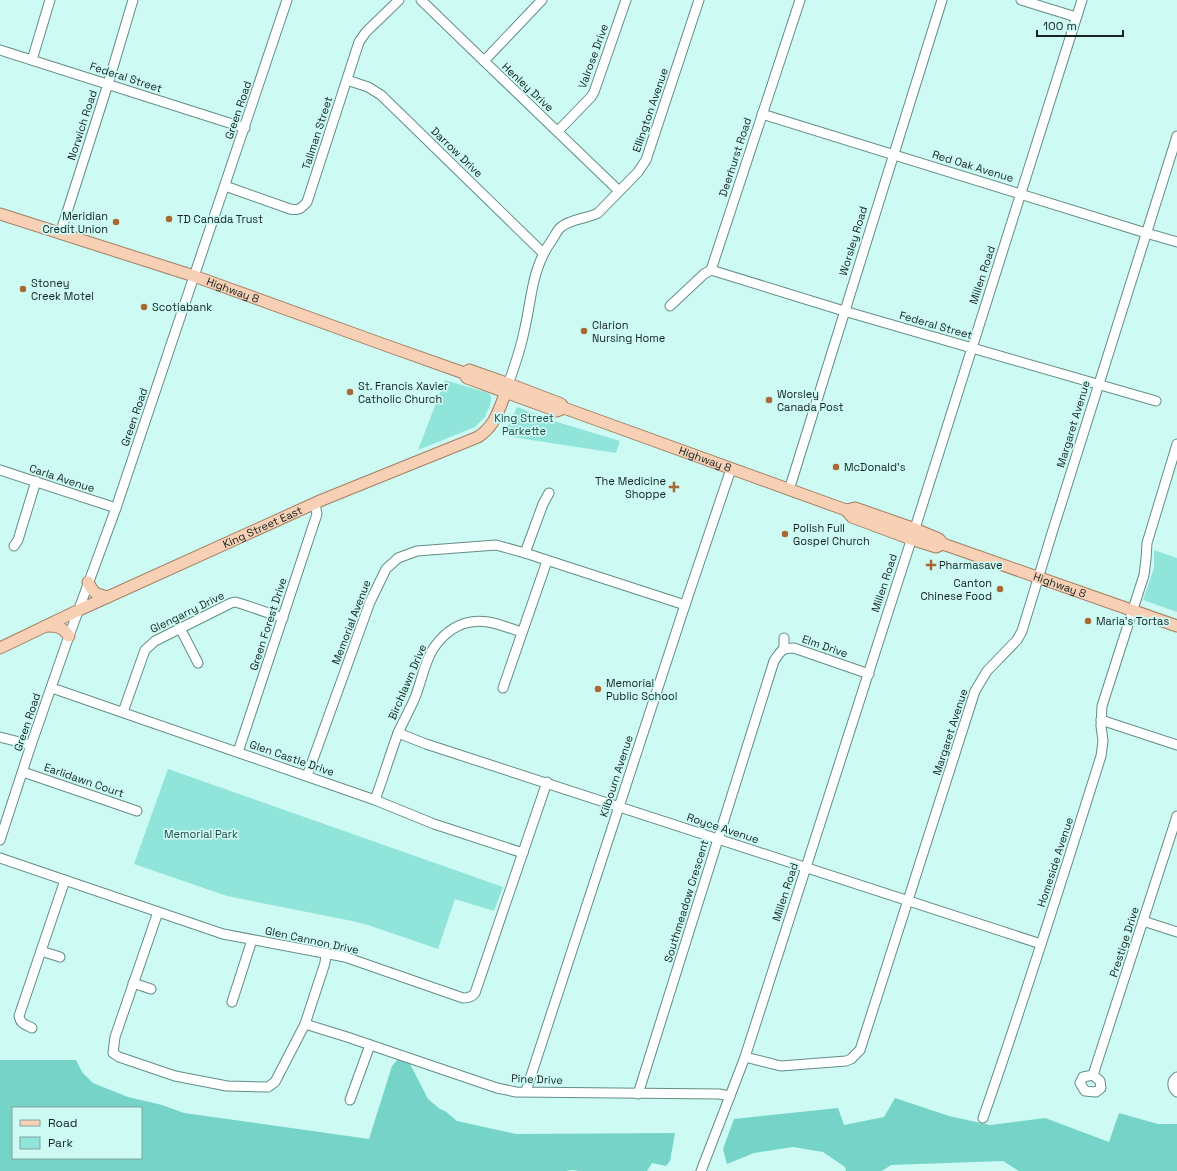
<svg xmlns="http://www.w3.org/2000/svg" width="1177" height="1171" font-family="'Space Grotesk',sans-serif">
  <rect width="100%" height="100%" fill="#cdfaf3"/>
  <g fill="#91e4d9">
    <polygon points="445,380 488,393 491,396 491,402 485,417 475,427 418,450"/>
    <polygon points="517,407 554,421 620,441 616,453 512,437 505,432"/>
    <polygon points="1154,550 1177,558 1177,612 1143,600 1154,568"/>
    <polygon points="168,769 503,887 494,911 455,899 438,949 368,925 352,921 227,896 134,864"/>
  </g>
  <g fill="#76d3c8" fill-rule="evenodd">
    <path d="M399 1058 409 1062 428 1099 440 1109 445 1111 457 1121 516 1134 675 1133 670 1161 666 1166 652 1163 647 1171H579L572 1170 566 1171H0V1060H76L82 1072 93 1083 128 1097 162 1105 184 1113 369 1139 392 1066ZM13 1108H141V1158H13Z"/>
    <polygon points="895,1098 949,1116 990,1125 1045,1118 1109,1142 1119,1113 1158,1124 1177,1124 1177,1171 1019,1171 1003,1161 891,1165 882,1171 846,1171 845,1167 823,1152 793,1147 754,1153 727,1164 723,1149 734,1119 838,1108 844,1125 884,1117"/>
  </g>
  <g fill="none" stroke-linecap="round" stroke-linejoin="round">
    <defs>
      <g id="minor">
        <polyline points="421,0 484,61 619,191"/>
        <polyline points="1021,0 1076,17"/>
        <polyline points="0,50 245,128"/>
        <polyline points="32,60 50,0"/>
        <polyline points="484,61 542,0"/>
        <polyline points="347,80 368,87 381,95 543,253"/>
        <polyline points="762,114 1146,233 1177,242"/>
        <polyline points="558,131 591,97 594,92 626,0"/>
        <path d="M225 186 290 209C300 211 301 208 307 202L359 42 366 32 399 0"/>
        <polyline points="60,234 108,84 133,0"/>
        <polyline points="711,270 844,311 1156,401"/>
        <polyline points="670,306 704,274 711,270 800,0"/>
        <path d="M506 390C513 371 520 352 524 332 532 299 531 269 552 240 555 236 557 230 561 227 571 219 586 219 598 213L638 172 646 160 699 0"/>
        <polyline points="0,470 116,508"/>
        <polyline points="789,490 942,0"/>
        <polyline points="14,546 18,540 36,481"/>
        <polyline points="525,553 543,504 549,493"/>
        <polyline points="180,628 198,663"/>
        <polyline points="784,649 784,638"/>
        <polyline points="52,688 375,800 434,824 523,853"/>
        <polyline points="503,688 547,561"/>
        <polyline points="123,712 145,650 155,641 231,603 235,602 242,604 283,618"/>
        <polyline points="1101,720 1177,745"/>
        <polyline points="398,733 426,744 1041,944"/>
        <polyline points="0,737 31,745"/>
        <polyline points="238,752 317,514 315,504"/>
        <polyline points="23,772 137,811"/>
        <polyline points="307,776 370,602 386,569 398,558 417,551 496,545 525,553 685,605"/>
        <path d="M375 800C383 778 390 755 398 733 403 722 409 711 414 700 421 684 424 663 433 649 441 637 452 627 466 623 486 617 504 627 522 632"/>
        <polyline points="0,840 31,745 69,636 116,508 287,0"/>
        <path d="M0 858 223 934 345 957 463 998C468 998 472 997 475 993L547 782"/>
        <polyline points="158,912 115,1037 113,1053 119,1057 175,1076 227,1086 268,1087 275,1082 305,1024 325,963 326,954"/>
        <polyline points="1143,921 1177,932"/>
        <polyline points="41,951 60,957"/>
        <polyline points="133,983 151,989"/>
        <polyline points="232,1002 252,940"/>
        <polyline points="305,1024 347,1037 497,1088 516,1092 719,1094 730,1096"/>
        <path d="M32 1028C25 1024 21 1025 19 1016L65 880"/>
        <polyline points="745,1057 781,1066 846,1061 851,1059 860,1050 975,691 987,671 1017,640 1022,631 1052,533 1177,136"/>
        <polyline points="1093,1075 1100,1081 1101,1088 1096,1092 1085,1091 1080,1083 1083,1077 1093,1075 1177,816"/>
        <path d="M1177 1077C1171 1081 1172 1088 1177 1092"/>
        <polyline points="526,1091 685,605 731,469"/>
        <path d="M638 1094 774 661C781 651 781 648 794 648L869 674"/>
        <polyline points="350,1100 370,1045"/>
        <path d="M983 1118C1025 998 1063 877 1101 756L1103 741 1101 726 1102 706 1144 575 1146 559 1147 543 1177 444"/>
        <polyline points="701,1171 745,1057 917,522 1082,0"/>
      </g>
      <g id="major">
        <path id="s1" d="M0 214 194 276 385 345 464 373 467 378 557 411 564 408"/>
        <path id="s2" d="M464 373 469 370 509 384 561 404 564 408 846 510 852 517 911 539 936 547 943 544"/>
        <path id="s3" d="M846 510 855 508 915 529 939 539 943 544 1177 626"/>
        <path d="M88 582C94 594 95 594 108 597"/>
        <path d="M47 626C58 626 62 627 69 636"/>
        <path id="s4" d="M0 648 79 610 322 500 478 437C496 425 498 411 506 392"/>
      </g>
    </defs>
    <use href="#minor" stroke="#638d87" stroke-width="11"/>
    <use href="#major" stroke="#a37f61" stroke-width="13"/>
    <use href="#minor" stroke="#fff" stroke-width="9"/>
    <use href="#major" stroke="#f7d0b5" stroke-width="11"/>
  </g>
  <g fill="#a96732" stroke="#cdfaf3" stroke-width="1.5">
    <circle cx="169" cy="219" r="4"/>
    <circle cx="116" cy="222" r="4"/>
    <circle cx="23" cy="289" r="4"/>
    <circle cx="144" cy="307" r="4"/>
    <circle cx="584" cy="331" r="4"/>
    <circle cx="350" cy="392" r="4"/>
    <circle cx="769" cy="400" r="4"/>
    <circle cx="836" cy="467" r="4"/>
    <path d="M672 481h4v4h4v4h-4v4h-4v-4h-4v-4h4z"/>
    <circle cx="785" cy="534" r="4"/>
    <path d="M929 559h4v4h4v4h-4v4h-4v-4h-4v-4h4z"/>
    <circle cx="1000" cy="589" r="4"/>
    <circle cx="1088" cy="621" r="4"/>
    <circle cx="598" cy="689" r="4"/>
  </g>
  <g text-anchor="middle" stroke-width="3.5" stroke-linejoin="round" paint-order="stroke">
    <g font-size="11" fill="#122321" stroke="#cdfaf3">
      <text transform="translate(593 56) rotate(-70)" y="4">Valrose Drive</text>
      <text transform="translate(126 77) rotate(18)" y="4">Federal Street</text>
      <text transform="translate(528 87) rotate(43)" y="4">Henley Drive</text>
      <text transform="translate(238 110) rotate(-71)" y="4">Green Road</text>
      <text transform="translate(650 110) rotate(-71)" y="4">Ellington Avenue</text>
      <text transform="translate(82 125) rotate(-72)" y="4">Norwich Road</text>
      <text transform="translate(317 133) rotate(-72)" y="4">Tallman Street</text>
      <text transform="translate(457 152) rotate(44)" y="4">Darrow Drive</text>
      <text transform="translate(735 157) rotate(-72)" y="4">Deerhurst Road</text>
      <text transform="translate(973 166) rotate(17)" y="4">Red Oak Avenue</text>
      <text transform="translate(853 241) rotate(-73)" y="4">Worsley Road</text>
      <text transform="translate(982 275) rotate(-72)" y="4">Millen Road</text>
      <text dy="4" stroke="none"><textPath href="#s1" startOffset="245">Highway 8</textPath></text>
      <text transform="translate(936 325) rotate(16)" y="4">Federal Street</text>
      <text transform="translate(134 417) rotate(-71)" y="4">Green Road</text>
      <text transform="translate(1073 424) rotate(-73)" y="4">Margaret Avenue</text>
      <text dy="4" stroke="none"><textPath href="#s2" startOffset="259">Highway 8</textPath></text>
      <text transform="translate(62 478) rotate(18)" y="4">Carla Avenue</text>
      <text dy="4" stroke="none"><textPath href="#s4" startOffset="289">King Street East</textPath></text>
      <text transform="translate(884 583) rotate(-72)" y="4">Millen Road</text>
      <text dy="4" stroke="none"><textPath href="#s3" startOffset="229">Highway 8</textPath></text>
      <text transform="translate(187 612) rotate(-26)" y="4">Glengarry Drive</text>
      <text transform="translate(351 622) rotate(-69)" y="4">Memorial Avenue</text>
      <text transform="translate(268 624) rotate(-72)" y="4">Green Forest Drive</text>
      <text transform="translate(825 646) rotate(19)" y="4">Elm Drive</text>
      <text transform="translate(407 682) rotate(-67)" y="4">Birchlawn Drive</text>
      <text transform="translate(27 722) rotate(-71)" y="4">Green Road</text>
      <text transform="translate(950 732) rotate(-72)" y="4">Margaret Avenue</text>
      <text transform="translate(292 758) rotate(19)" y="4">Glen Castle Drive</text>
      <text transform="translate(616 776) rotate(-72)" y="4">Kilbourn Avenue</text>
      <text transform="translate(84 780) rotate(19)" y="4">Earlidawn Court</text>
      <text transform="translate(723 828) rotate(18)" y="4">Royce Avenue</text>
      <text transform="translate(1055 862) rotate(-72)" y="4">Homeside Avenue</text>
      <text transform="translate(785 892) rotate(-72)" y="4">Millen Road</text>
      <text transform="translate(686 901) rotate(-73)" y="4">Southmeadow Crescent</text>
      <text transform="translate(312 940) rotate(12)" y="4">Glen Cannon Drive</text>
      <text transform="translate(1124 942) rotate(-72)" y="4">Prestige Drive</text>
      <text transform="translate(537 1079) rotate(2)" y="4">Pine Drive</text>
    </g>
    <g font-size="11" fill="#122321" stroke="#cdfaf3" text-anchor="start">
      <text x="108" y="220" text-anchor="end">Meridian<tspan x="108" dy="13">Credit Union</tspan></text>
      <text x="177" y="223">TD Canada Trust</text>
      <text x="31" y="287">Stoney<tspan x="31" dy="13">Creek Motel</tspan></text>
      <text x="152" y="311">Scotiabank</text>
      <text x="592" y="329">Clarion<tspan x="592" dy="13">Nursing Home</tspan></text>
      <text x="358" y="390">St. Francis Xavier<tspan x="358" dy="13">Catholic Church</tspan></text>
      <text x="777" y="398">Worsley<tspan x="777" dy="13">Canada Post</tspan></text>
      <text x="844" y="471">McDonald's</text>
      <text x="666" y="485" text-anchor="end">The Medicine<tspan x="666" dy="13">Shoppe</tspan></text>
      <text x="793" y="532">Polish Full<tspan x="793" dy="13">Gospel Church</tspan></text>
      <text x="939" y="569">Pharmasave</text>
      <text x="992" y="587" text-anchor="end">Canton<tspan x="992" dy="13">Chinese Food</tspan></text>
      <text x="1096" y="625">Maria's Tortas</text>
      <text x="606" y="687">Memorial<tspan x="606" dy="13">Public School</tspan></text>
    </g>
    <g font-size="11" fill="#224d48" stroke="#cdfaf3">
      <text x="524" y="422">King Street<tspan x="524" dy="13">Parkette</tspan></text>
      <text x="201" y="838">Memorial Park</text>
    </g>
  </g>
  <rect x="12" y="1107" width="130" height="52" fill="#cdfaf3" stroke="#82a49f"/>
  <rect x="20" y="1120" width="20" height="6" fill="#f7d0b5" stroke="#82a49f"/>
  <text x="48" y="1127" font-size="12" fill="#122321">Road</text>
  <rect x="20" y="1137" width="20" height="12" fill="#91e4d9" stroke="#82a49f"/>
  <text x="48" y="1147" font-size="12" fill="#122321">Park</text>
  <path d="M1037 30v6h86v-6" fill="none" stroke="#122321" stroke-width="2"/>
  <text x="1043" y="30" font-size="12" fill="#122321" stroke="#cdfaf3" stroke-width="3" paint-order="stroke">100 m</text>
</svg>
